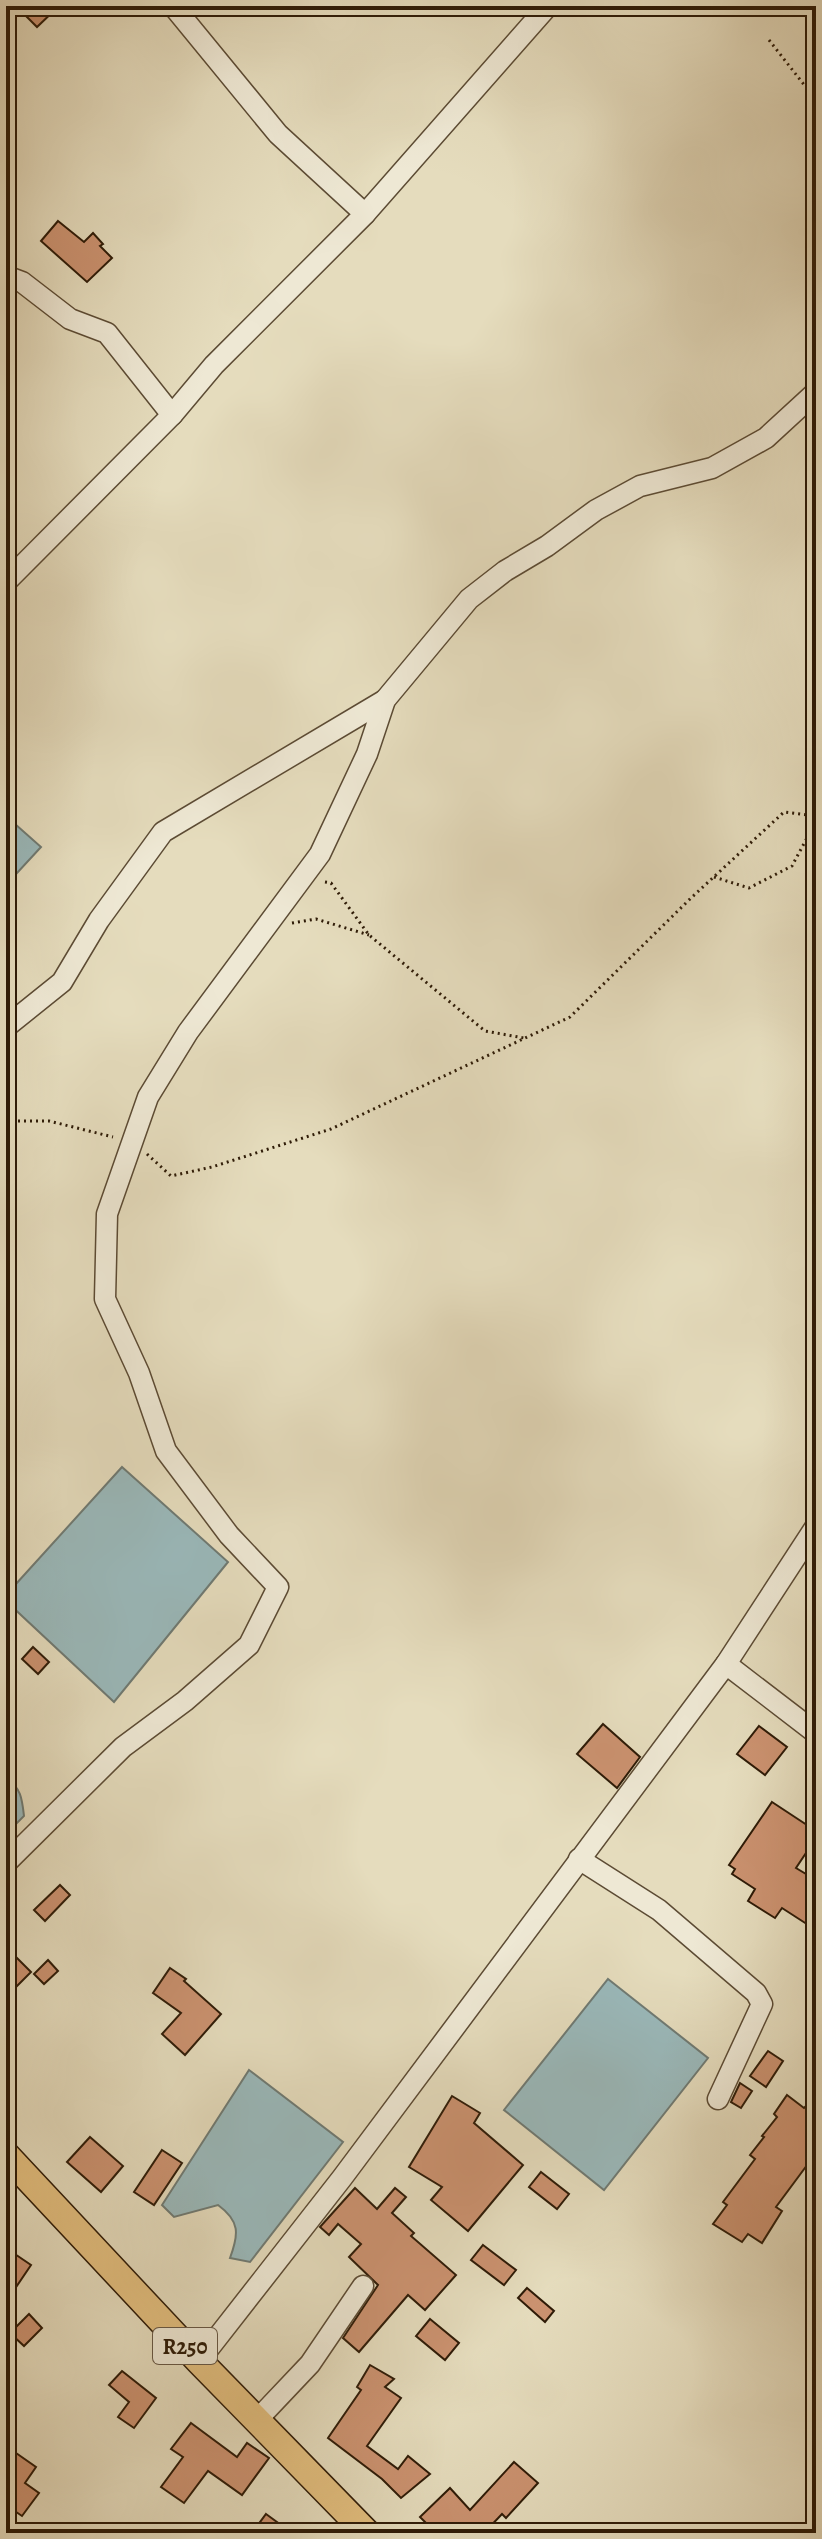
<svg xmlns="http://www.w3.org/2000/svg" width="822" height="2539" font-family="Alegreya,serif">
  <rect width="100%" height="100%" fill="#e5dcbd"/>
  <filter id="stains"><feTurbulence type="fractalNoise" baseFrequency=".0025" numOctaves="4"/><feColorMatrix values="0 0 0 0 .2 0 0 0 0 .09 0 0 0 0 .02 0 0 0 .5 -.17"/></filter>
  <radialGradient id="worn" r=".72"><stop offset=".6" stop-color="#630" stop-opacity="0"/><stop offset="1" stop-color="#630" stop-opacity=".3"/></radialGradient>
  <g fill="#9ab9bb" stroke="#6f7a73" stroke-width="2">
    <polygon points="6,816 41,847 6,885"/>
    <polygon points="122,1467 228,1562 114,1702 6,1601 6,1595"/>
    <path d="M6 1778C21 1788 22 1798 24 1816L6 1834Z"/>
    <polygon points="608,1979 708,2058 604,2190 504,2110"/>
    <path d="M249 2070 343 2142 250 2262 230 2258C239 2234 240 2221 218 2205L174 2217 162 2205Z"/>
  </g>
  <g fill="#cb9270" stroke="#2e1b07" stroke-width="2">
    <polygon points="16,6 59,6 37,27"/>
    <polygon points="58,221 84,242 93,233 103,244 100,246 112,258 87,282 41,241"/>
    <polygon points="33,1647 49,1662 38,1674 22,1659"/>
    <polygon points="603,1724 640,1757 617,1788 577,1754"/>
    <polygon points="759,1726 787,1747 765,1775 737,1754"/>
    <polygon points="772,1802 816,1831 816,1838 796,1868 816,1880 816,1930 782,1908 775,1918 748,1901 755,1889 732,1874 735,1869 729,1865"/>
    <polygon points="60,1885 70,1895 45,1921 34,1910"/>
    <polygon points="6,1947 31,1972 6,1997"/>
    <polygon points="48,1960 58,1971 44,1984 34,1974"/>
    <polygon points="170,1968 186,1979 184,1981 221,2014 185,2055 162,2034 181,2013 153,1993"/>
    <polygon points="768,2051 783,2061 766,2087 750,2076"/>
    <polygon points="740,2083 752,2091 741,2108 731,2102"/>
    <polygon points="787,2095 804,2108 807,2105 816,2111 816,2153 776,2207 782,2211 762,2243 748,2234 742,2242 713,2224 727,2205 723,2202 755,2159 750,2155 764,2137 762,2136 777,2117 774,2114"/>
    <polygon points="452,2096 480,2113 474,2123 523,2165 468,2231 431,2200 442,2187 409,2167"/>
    <polygon points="90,2137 123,2166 101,2192 67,2162"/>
    <polygon points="162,2150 182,2163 154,2205 134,2192"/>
    <polygon points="541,2172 569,2194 557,2209 529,2187"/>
    <polygon points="355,2188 377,2209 395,2188 406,2197 392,2213 414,2233 411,2236 456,2275 425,2310 408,2295 359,2352 343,2338 378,2285 349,2257 361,2244 338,2224 329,2235 320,2227"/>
    <polygon points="483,2245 516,2270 504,2285 471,2260"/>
    <polygon points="6,2248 31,2265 6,2302"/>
    <polygon points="527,2288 554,2311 545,2322 518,2298"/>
    <polygon points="29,2314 42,2328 24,2346 10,2333"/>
    <polygon points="430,2319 459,2343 445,2360 416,2336"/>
    <polygon points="370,2365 394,2379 385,2387 401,2398 367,2446 398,2469 408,2456 430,2474 401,2498 382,2479 328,2438 361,2390 357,2387"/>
    <polygon points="122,2371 156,2398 134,2428 118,2417 129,2402 109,2385"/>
    <polygon points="191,2423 237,2457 247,2443 269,2458 242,2495 208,2471 184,2503 161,2487 183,2457 171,2449"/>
    <polygon points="6,2446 36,2467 25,2483 39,2493 22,2516 6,2505"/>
    <polygon points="514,2462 538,2483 506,2518 502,2514 484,2533 436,2533 420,2517 450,2488 470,2510"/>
    <polygon points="266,2514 292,2533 252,2533"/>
  </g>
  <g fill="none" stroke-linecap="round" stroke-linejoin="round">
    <defs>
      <g id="minor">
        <polyline points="365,214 548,6"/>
        <polyline points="6,276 22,282 70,319 107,333 172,415"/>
        <polyline points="6,582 172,415 214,365 365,214 278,134 173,6"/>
        <polyline points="6,1027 62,982 99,920 163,832 385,700"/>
        <polyline points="726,1664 816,1733"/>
        <polyline points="579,1859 659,1910 756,1993 762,2004 718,2099"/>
        <polyline points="6,1863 123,1747 185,1701 249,1645 278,1587 229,1535 166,1451 139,1373 105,1299 107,1214 148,1097 188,1032 320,854 367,754 385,700 469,599 505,571 547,546 596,510 640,486 712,468 766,438 816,392"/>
        <polyline points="199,2361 342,2178 726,1664 816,1526"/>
        <polyline points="257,2420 310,2364 363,2286"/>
      </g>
      <polyline id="major" points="6,2155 199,2361 367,2533"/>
    </defs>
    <use href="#minor" stroke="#5c4b34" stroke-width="23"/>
    <use href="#major" stroke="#2e1b07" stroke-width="29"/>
    <g stroke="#2e1b07" stroke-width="3" stroke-dasharray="2 4" stroke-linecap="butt">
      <polyline points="769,40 816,100"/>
      <polyline points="714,877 749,888 792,866 816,821"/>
      <polyline points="325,882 331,883 369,935 485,1031 524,1038"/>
      <polyline points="292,923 316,919 369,935"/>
      <polyline points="6,1121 49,1121 113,1137"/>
      <polyline points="147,1154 171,1176 212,1167 331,1129 570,1017 691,898 784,812 816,816"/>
    </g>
    <use href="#minor" stroke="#eee8d4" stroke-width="20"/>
    <use href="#major" stroke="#e2be7e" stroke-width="26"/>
  </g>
  <g text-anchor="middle" stroke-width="7" stroke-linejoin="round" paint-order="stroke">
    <rect fill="#eee8d4" stroke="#685844" stroke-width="2" x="153" y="2328" width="64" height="36" rx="6"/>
    <g font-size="22" font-weight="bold" fill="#2e1b07">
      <text x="185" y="2354">R250</text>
    </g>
  </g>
  <rect width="822" height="2539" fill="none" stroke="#e5dcbd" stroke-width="32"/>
  <rect x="8" y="8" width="806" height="2523" fill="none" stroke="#2e1b07" stroke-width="4"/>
  <rect x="16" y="16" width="790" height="2507" fill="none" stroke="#2e1b07" stroke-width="2"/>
  <rect width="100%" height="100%" filter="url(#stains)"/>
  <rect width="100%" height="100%" fill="url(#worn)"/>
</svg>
